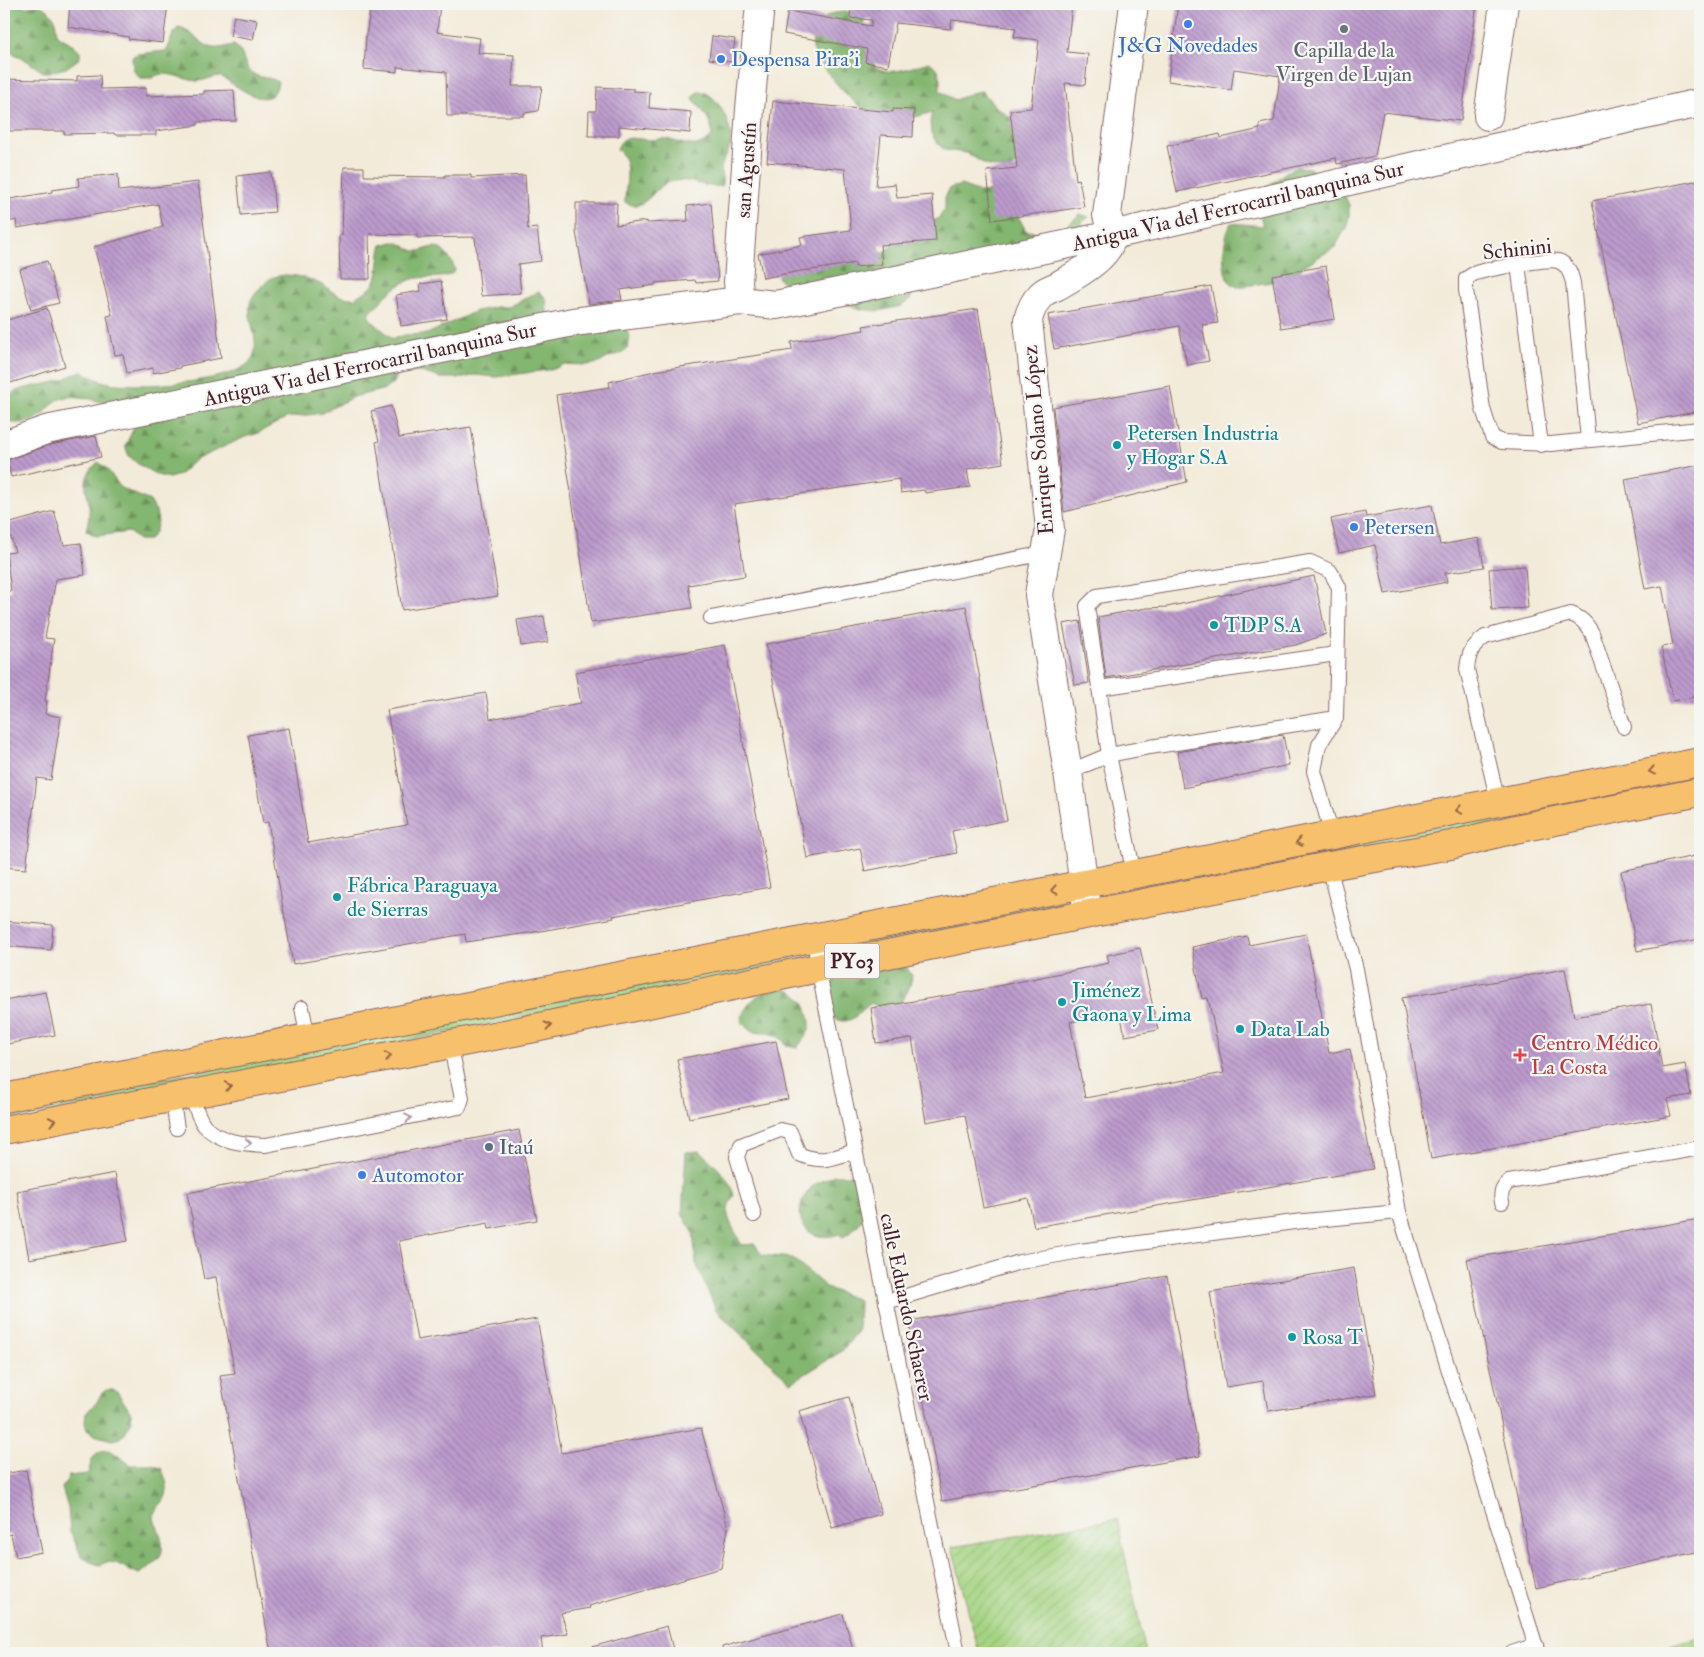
<svg xmlns="http://www.w3.org/2000/svg" width="1704" height="1657" font-family="'IM FELL Double Pica',serif">
  <defs>
    <pattern id="forest-firs" width="22" height="20" patternUnits="userSpaceOnUse" patternTransform="scale(1.25)"><rect width="22" height="20" fill="#83b670"/><path d="M5 1l3.5 6h-7zM16 11l3.5 6h-7z" fill="#6d935c"/></pattern>
    <pattern id="park-dots" width="8" height="8" patternUnits="userSpaceOnUse" patternTransform="scale(1.25)"><rect width="8" height="8" fill="#a4d482"/><path d="M2 2h.1M6 6h.1" fill="none" stroke="#8fb670" stroke-width="1.8" stroke-linecap="round"/></pattern>
    <pattern id="garden-furrows" width="10" height="10" patternUnits="userSpaceOnUse" patternTransform="scale(1.25)"><rect width="10" height="10" fill="#a4d482"/><path d="M-1 1l2-2M0 10L10 0M9 11l2-2" fill="none" stroke="#8fb670"/></pattern>
    <pattern id="building-back-hatch" width="6" height="6" patternUnits="userSpaceOnUse" patternTransform="scale(1.25)"><rect width="6" height="6" fill="#bc9bcd"/><path d="M-1 5l2 2M0 0l6 6M5-1l2 2" fill="none" stroke="#9b7ea7"/></pattern>
  </defs>
  <rect width="100%" height="100%" fill="#f6f6f2"/>
  <filter id="ink" filterUnits="userSpaceOnUse"><feTurbulence type="fractalNoise" baseFrequency=".02" numOctaves="2"/><feDisplacementMap in="SourceGraphic" scale="10" xChannelSelector="R" yChannelSelector="G"/><feConvolveMatrix kernelMatrix="1 2 1 2 8 2 1 2 1" color-interpolation-filters="sRGB"/></filter>
  <filter id="wash" filterUnits="userSpaceOnUse"><feTurbulence type="fractalNoise" baseFrequency=".0096" numOctaves="4" result="noise"/><feDisplacementMap in="SourceGraphic" scale="20" xChannelSelector="R" yChannelSelector="G"/><feGaussianBlur stdDeviation="1.12" result="paint"/><feColorMatrix in="noise" values="0 0 0 0 0 0 0 0 0 0 0 0 0 0 0 0 0 1.4 0 .05"/><feComposite in="paint" operator="in"/></filter>
  <g filter="url(#wash)">
    <rect width="100%" height="100%" fill="#f3ebd9"/>
    <g fill="#a4d482" stroke="#777a56">
      <polygon points="1700,773 1700,785 1124,895 1124,889"/>
      <polygon points="1060,902 1062,907 835,952 836,946"/>
      <polygon points="790,955 791,958 790,964 4,1121 4,1110"/>
    </g>
    <g fill="url(#forest-firs)" stroke="#666a4e">
      <polygon points="4,4 17,4 26,7 39,5 48,10 55,19 57,35 72,44 80,52 80,58 66,68 50,72 43,72 23,58 4,49"/>
      <path d="M842 12H854L863 17 868 42 865 52C878 83 904 69 929 62L938 69 940 80V91L955 100 971 93 982 91 996 107 1023 127 1020 163 1009 169 998 168 986 165 967 153 945 150 937 143 931 133 930 121 933 112 915 117 906 112C895 113 870 113 861 107 848 99 817 63 813 48 811 40 814 34 818 27 824 16 830 13 842 12Z"/>
      <path d="M178 28C192 30 200 45 213 48 220 49 227 46 234 45 245 52 242 64 251 72 258 79 270 76 278 82 272 117 235 84 220 76 212 76 206 81 197 81 183 80 164 68 152 78H140L133 69 132 57 137 54 166 51C172 43 170 34 178 28Z"/>
      <path d="M700 91C719 94 734 128 730 145 729 154 721 162 721 171 721 177 724 180 721 186 702 189 688 175 667 183 652 189 644 214 625 202 625 183 633 163 617 149 618 146 620 142 623 140 630 136 643 140 650 140 655 140 661 138 666 139 682 142 701 153 712 135 713 121 702 110 693 99L695 94Z"/>
      <path d="M1297 167 1309 168 1337 186 1344 194 1349 205V217L1346 228 1335 247 1279 281 1237 287C1234 285 1229 282 1228 279 1220 264 1224 237 1231 223L1263 226 1257 204 1260 193 1286 172Z"/>
      <path d="M961 185 980 192 995 191 1011 203 1026 231C1054 233 1059 234 1080 214L1089 217 1082 222 1087 243 913 290 910 300 901 306 879 311 857 309 846 303 837 284 829 277C805 280 803 298 779 279L778 268 838 238 856 226 874 254 884 252 893 245 939 218 945 209V197L950 188Z"/>
      <path d="M393 242C402 242 406 249 415 251 422 252 428 247 435 247 444 248 454 263 455 271 443 282 425 274 410 280 391 287 381 302 368 315L372 321 393 339 405 335 427 334 476 311 497 307H509L539 291 546 298 548 330 625 328 630 337 628 348 619 354 609 357 599 363 587 365 564 364 554 369 497 377 475 375 464 378H441L421 372 398 373 394 383 385 389 353 397 322 413 286 418 256 434 245 437 195 460 179 475 169 478 157 475 138 464 129 456 125 446 135 426 130 413C110 406 84 392 62 398 53 401 50 408 44 413 33 423 17 426 4 420V400C18 385 40 387 59 381 67 379 73 374 81 371 90 376 99 381 109 383 136 388 237 384 252 359 260 344 251 328 250 314 248 303 252 295 261 287 264 284 268 280 272 278 288 271 309 278 324 286 329 289 334 294 340 296 345 298 350 297 354 299 359 294 366 292 371 288 381 277 377 258 382 245Z"/>
      <path d="M98 462 107 469 121 488 150 501 156 511 158 522 155 532 149 540H138L129 532 96 536 86 530C87 525 89 520 89 514 91 491 76 483 98 462Z"/>
      <path d="M900 963 907 968 912 976C910 991 902 1004 888 1012L871 1003C857 1014 850 1028 832 1017L827 997 833 979 842 972Z"/>
      <path d="M782 989C799 991 809 1006 810 1023 810 1033 802 1041 797 1048L787 1046C777 1031 768 1034 752 1032L743 1024 741 1017C753 995 759 993 782 989Z"/>
      <path d="M700 1151C713 1164 729 1176 734 1195 720 1218 733 1222 741 1245L755 1244 762 1255 793 1258 827 1288 859 1300 858 1331 842 1351 791 1383 716 1310 696 1263 693 1232 682 1214 686 1152Z"/>
      <path d="M834 1175H853C862 1183 879 1196 871 1211 870 1214 865 1217 863 1219 856 1227 852 1232 843 1237L839 1234C805 1246 788 1214 810 1189 815 1182 826 1180 834 1175Z"/>
      <polygon points="106,1390 113,1390 118,1393 131,1413 132,1421 124,1434 120,1438 112,1440 94,1435 87,1430 85,1423 86,1413 97,1402 101,1394"/>
      <path d="M110 1450 131 1465H152L161 1468C165 1477 170 1488 165 1498 162 1505 154 1508 154 1517 154 1522 158 1527 159 1531 168 1555 158 1562 139 1574L116 1563 107 1562 99 1565 88 1561 81 1555 70 1531 68 1508 62 1488 69 1476 88 1474 93 1456 101 1451Z"/>
    </g>
    <polygon fill="url(#park-dots)" stroke="#777a56" points="1700,1638 1700,1653 1642,1653"/>
    <polygon fill="url(#garden-furrows)" stroke="#777a56" points="1117,1519 1146,1653 979,1653 952,1547"/>
    <g id="blocks">
      <g fill="url(#building-back-hatch)">
        <polygon points="70,4 94,4 132,7 132,4 168,4 163,43 128,39 129,37 68,27"/>
        <polygon points="371,4 440,4 437,32 480,38 478,53 514,55 512,86 542,86 538,111 524,113 524,116 447,116 446,72 397,67 397,72 364,69 366,37"/>
        <polygon points="851,4 1072,4 1067,52 1088,54 1085,85 1065,83 1076,180 1079,179 1084,207 992,220 987,171 1017,168 1010,110 1031,108 1039,40 1014,37 1016,28 952,20 950,29 896,23 888,66 865,62 867,49 784,34 788,11 871,26 872,20 850,18"/>
        <polygon points="1178,4 1477,4 1461,121 1383,112 1375,156 1337,164 1336,158 1177,192 1167,146 1220,134 1221,138 1260,129 1259,124 1274,121 1280,76 1234,69 1231,90 1168,81"/>
        <polygon points="234,16 257,20 253,40 230,36"/>
        <polygon points="712,36 735,39 732,62 709,59"/>
        <polygon points="100,75 101,89 146,88 146,96 204,94 204,91 234,90 236,121 198,122 198,125 156,131 156,135 115,135 114,133 64,134 64,131 4,131 4,79 77,81 77,76"/>
        <polygon points="597,87 634,89 633,91 650,92 649,108 691,112 690,133 619,126 619,136 588,136 589,111 596,111"/>
        <polygon points="773,101 893,112 893,109 914,110 913,137 881,135 876,186 895,184 897,198 932,195 936,241 880,245 882,264 855,267 855,263 806,271 806,270 763,278 758,254 802,245 800,237 851,230 845,169 767,162"/>
        <polygon points="344,167 364,167 364,176 445,177 445,175 471,175 471,178 525,175 528,229 537,228 541,261 518,264 521,293 481,296 475,237 417,238 417,235 369,234 370,279 340,279 339,235 342,235"/>
        <polygon points="271,172 275,212 241,215 237,176"/>
        <polygon points="118,174 119,191 198,182 221,358 180,366 180,368 153,373 153,368 127,373 123,354 115,355 107,316 112,315 94,247 163,227 158,204 17,228 16,220 4,223 4,200 52,192 52,190 79,186 78,178"/>
        <polygon points="1700,180 1700,411 1638,423 1592,201"/>
        <polygon points="576,203 617,203 616,225 647,221 647,223 688,221 687,206 711,203 718,281 696,283 695,280 655,283 655,285 620,290 622,300 589,304 576,232"/>
        <polygon points="47,261 59,303 31,310 20,269"/>
        <polygon points="1326,266 1335,319 1281,328 1272,275"/>
        <polygon points="441,281 447,319 401,326 396,295 421,291 420,284"/>
        <polygon points="1211,286 1218,323 1202,325 1209,361 1187,365 1179,326 1054,349 1048,315"/>
        <polygon points="47,308 65,366 4,385 4,321"/>
        <polygon points="978,309 1003,463 967,469 970,487 925,493 924,490 901,493 899,479 734,504 745,576 688,585 692,608 591,623 556,395 610,387 609,382 654,371 792,350 791,342 864,330 863,326"/>
        <polygon points="1170,386 1187,482 1064,512 1053,407"/>
        <polygon points="391,406 399,438 471,427 498,596 402,610 376,442 379,441 371,411"/>
        <polygon points="96,436 101,457 11,477 7,460 50,445"/>
        <polygon points="1700,465 1700,696 1673,701 1661,647 1673,645 1662,586 1645,589 1625,479"/>
        <polygon points="1432,505 1440,545 1479,538 1484,567 1445,573 1447,582 1385,594 1375,545 1339,553 1331,519 1365,512 1366,517"/>
        <polygon points="54,511 64,545 81,543 85,575 56,579 45,638 54,639 45,701 47,701 45,714 61,717 51,780 37,778 26,869 4,867 4,591 11,591 6,553 15,552 7,524"/>
        <polygon points="1525,566 1528,608 1492,610 1489,569"/>
        <polygon points="1314,576 1326,634 1296,645 1106,678 1098,617 1147,608 1167,607"/>
        <polygon points="966,606 1007,820 952,831 957,853 865,871 860,848 807,858 766,644"/>
        <polygon points="544,616 548,642 521,646 517,620"/>
        <polygon points="1080,621 1089,683 1075,685 1063,624"/>
        <polygon points="725,645 770,887 613,916 614,918 535,932 466,942 465,934 293,964 268,822 263,823 248,735 289,728 308,843 407,825 387,710 486,693 490,719 581,703 575,672"/>
        <polygon points="1283,735 1289,765 1183,788 1177,752"/>
        <polygon points="1700,855 1700,939 1637,951 1621,871"/>
        <polygon points="4,921 53,925 51,950 4,946"/>
        <polygon points="1306,934 1329,1053 1350,1049 1373,1169 1034,1227 1028,1198 983,1207 965,1115 926,1122 912,1038 876,1043 871,1008 969,992 1109,963 1107,955 1140,948 1158,1030 1125,1036 1120,1012 1070,1022 1085,1098 1224,1073 1208,998 1202,999 1192,947 1247,936 1249,945"/>
        <polygon points="1565,969 1574,1017 1651,1004 1662,1068 1685,1064 1691,1095 1667,1099 1671,1116 1431,1159 1402,998"/>
        <polygon points="46,992 55,1035 7,1044 4,1028 4,1000"/>
        <polygon points="776,1041 788,1099 689,1118 677,1059"/>
        <polygon points="519,1130 537,1220 489,1229 488,1223 399,1241 417,1340 537,1319 562,1453 701,1428 728,1528 721,1568 589,1606 590,1608 561,1613 568,1634 541,1638 543,1653 271,1653 220,1375 235,1373 216,1277 204,1279 187,1193"/>
        <polygon points="115,1173 128,1241 29,1259 17,1191"/>
        <polygon points="1700,1219 1700,1551 1536,1588 1467,1259"/>
        <polygon points="1354,1268 1376,1394 1268,1411 1263,1381 1226,1387 1210,1292"/>
        <polygon points="1167,1276 1200,1456 942,1501 909,1321"/>
        <polygon points="849,1397 881,1514 832,1528 799,1411"/>
        <polygon points="26,1470 42,1552 16,1557 11,1534 4,1536 4,1474"/>
        <polygon points="843,1614 854,1653 723,1653 722,1647"/>
        <polygon points="667,1626 674,1653 593,1653 592,1647"/>
      </g>
    </g>
  </g>
  <g filter="url(#ink)">
    <use href="#blocks" fill-opacity="0" stroke="#856668" stroke-width="1"/>
    <g fill="none" stroke-linecap="round" stroke-linejoin="round">
      <defs>
        <g id="lane">
          <polyline points="1518,264 1541,445"/>
          <path d="M1588 440 1573 283C1571 274 1568 264 1558 261 1547 258 1489 269 1476 273 1472 274 1469 277 1466 279V290L1483 409 1492 437 1502 442 1551 444 1700 429"/>
          <polyline points="711,618 1046,553"/>
          <polyline points="1099,688 1336,654"/>
          <polyline points="1068,772 1109,755 1150,747 1336,718"/>
          <path d="M1498 802 1467 669C1469 652 1471 648 1485 637L1571 614C1581 618 1586 623 1592 633L1624 727"/>
          <polyline points="1329,866 1356,969 1399,1212 1538,1653"/>
          <polyline points="1134,874 1109,755 1087,606 1097,596 1310,562 1330,571 1339,587 1336,718 1319,745 1314,771 1332,835"/>
          <polyline points="814,936 818,968 958,1653"/>
          <polyline points="302,1008 308,1038"/>
          <path d="M190 1093C194 1103 198 1117 204 1125 219 1143 246 1144 266 1145L459 1107 462 1098 450 1044"/>
          <polyline points="172,1097 177,1128"/>
          <path d="M1502 1202C1500 1193 1502 1188 1509 1182L1700 1148"/>
          <path d="M754 1215 737 1157 741 1145 780 1130 790 1132 799 1154C821 1164 833 1158 855 1151"/>
          <polyline points="886,1302 1020,1262 1080,1251 1294,1222 1399,1212"/>
          <polyline points="1512,1653 1536,1645"/>
        </g>
        <g id="street">
          <polyline points="760,4 750,109 738,282 740,301 776,305 1112,235 1485,150 1700,103"/>
          <polyline points="1488,116 1504,4"/>
          <polyline points="4,445 46,430 573,322 740,301"/>
          <path d="M1088 914 1068 772 1039 595 1050 529 1028 320C1030 312 1034 302 1040 296 1045 290 1051 289 1057 286 1073 277 1113 256 1112 234 1112 228 1108 221 1107 215L1134 4"/>
        </g>
        <g id="highway">
          <polyline points="4,1098 1700,762"/>
          <polyline points="4,1130 535,1028 818,968 1329,866 1451,845 1515,829 1700,792"/>
        </g>
      </defs>
      <use href="#lane" stroke="#856668" stroke-width="16"/>
      <use href="#street" stroke="#856668" stroke-width="30"/>
      <use href="#highway" stroke="#856668" stroke-width="30"/>
      <use href="#lane" stroke="#fff" stroke-width="14"/>
      <use href="#street" stroke="#fff" stroke-width="28"/>
      <use href="#highway" stroke="#f7c06c" stroke-width="28"/>
    </g>
    <defs><path id="oneway-chevron" d="M-2-3.5L2.5 0L-2 3.5" fill="none" stroke-width="1.6" stroke-linecap="round" stroke-linejoin="round" transform="scale(1.25)"/></defs>
    <g stroke="#986748">
      <use href="#oneway-chevron" transform="translate(1652 771) rotate(169)"/>
      <use href="#oneway-chevron" transform="translate(1459 810) rotate(169)"/>
      <use href="#oneway-chevron" transform="translate(1299 842) rotate(169)"/>
      <use href="#oneway-chevron" transform="translate(1054 890) rotate(169)"/>
      <use href="#oneway-chevron" transform="translate(548 1026) rotate(-12)"/>
      <use href="#oneway-chevron" transform="translate(388 1056) rotate(-11)"/>
      <use href="#oneway-chevron" transform="translate(228 1086) rotate(-11)"/>
      <use href="#oneway-chevron" transform="translate(52 1121) rotate(-11)"/>
    </g>
    <g stroke="#ae9aa0">
      <use href="#oneway-chevron" transform="translate(408 1118) rotate(-11)"/>
      <use href="#oneway-chevron" transform="translate(248 1143) rotate(5)"/>
    </g>
  </g>
  <g fill="#3f7fe0" stroke="#f6f6f2" stroke-width="2">
    <circle cx="1188" cy="24" r="5"/>
    <circle cx="721" cy="59" r="5"/>
    <circle cx="1354" cy="527" r="5"/>
    <circle cx="362" cy="1175" r="5"/>
  </g>
  <circle fill="#6b7280" stroke="#f6f6f2" stroke-width="2" cx="1344" cy="29" r="5"/>
  <g fill="#0f9aa8" stroke="#f6f6f2" stroke-width="2">
    <circle cx="1117" cy="445" r="5"/>
    <circle cx="1214" cy="625" r="5"/>
    <circle cx="337" cy="897" r="5"/>
    <circle cx="1062" cy="1002" r="5"/>
    <circle cx="1240" cy="1029" r="5"/>
    <circle cx="1292" cy="1337" r="5"/>
  </g>
  <path fill="#e0444e" stroke="#f6f6f2" stroke-width="2" d="M1517.5 1047.5h5v5h5v5h-5v5h-5v-5h-5v-5h5z"/>
  <circle fill="#5c6f8a" stroke="#f6f6f2" stroke-width="2" cx="489" cy="1147" r="5"/>
  <g text-anchor="middle" stroke-width="4.5" stroke-linejoin="round" paint-order="stroke">
    <rect fill="#f6f6f2" stroke="#7e6067" stroke-width="1" x="824.5" y="943.5" width="55" height="35" rx="4"/>
    <g font-size="20" font-weight="bold" fill="#4a1f2b">
      <text x="852" y="968">PY03</text>
    </g>
    <g font-size="21" fill="#366cbe" stroke="#f6f6f2" text-anchor="start">
      <text x="1188" y="52" text-anchor="middle">J&amp;G Novedades</text>
      <text x="731" y="66">Despensa Pira'i</text>
      <text x="1364" y="534">Petersen</text>
      <text x="372" y="1182">Automotor</text>
    </g>
    <g font-size="21" fill="#5b616d" stroke="#f6f6f2">
      <text x="1344" y="57">Capilla de la<tspan x="1344" dy="24">Virgen de Lujan</tspan></text>
    </g>
    <g font-size="21" fill="#4a1f2b" stroke="#f6f6f2">
      <text transform="translate(746 170) rotate(-86)" y="7">san Agustín</text>
      <text transform="translate(1238 206) rotate(-13)" y="7">Antigua Via del Ferrocarril banquina Sur</text>
      <text transform="translate(1517 249) rotate(-6)" y="7">Schinini</text>
      <text transform="translate(370 364) rotate(-12)" y="7">Antigua Via del Ferrocarril banquina Sur</text>
      <text transform="translate(1038 440) rotate(-95)" y="7">Enrique Solano López</text>
      <text transform="translate(907 1307) rotate(78)" y="7">calle Eduardo Schaerer</text>
    </g>
    <g font-size="21" fill="#0d838f" stroke="#f6f6f2" text-anchor="start">
      <text x="1127" y="440">Petersen Industria<tspan x="1127" dy="24">y Hogar S.A</tspan></text>
      <text x="1224" y="632">TDP S.A</text>
      <text x="347" y="892">Fábrica Paraguaya<tspan x="347" dy="24">de Sierras</tspan></text>
      <text x="1072" y="997">Jiménez<tspan x="1072" dy="24">Gaona y Lima</tspan></text>
      <text x="1250" y="1036">Data Lab</text>
      <text x="1302" y="1344">Rosa T</text>
    </g>
    <g font-size="21" fill="#be3a42" stroke="#f6f6f2" text-anchor="start">
      <text x="1531" y="1050">Centro Médico<tspan x="1531" dy="24">La Costa</tspan></text>
    </g>
    <g font-size="21" fill="#4e5e75" stroke="#f6f6f2" text-anchor="start">
      <text x="499" y="1154">Itaú</text>
    </g>
  </g>
  <rect width="1704" height="1657" fill="none" stroke="#f6f6f2" stroke-width="20"/>
</svg>
